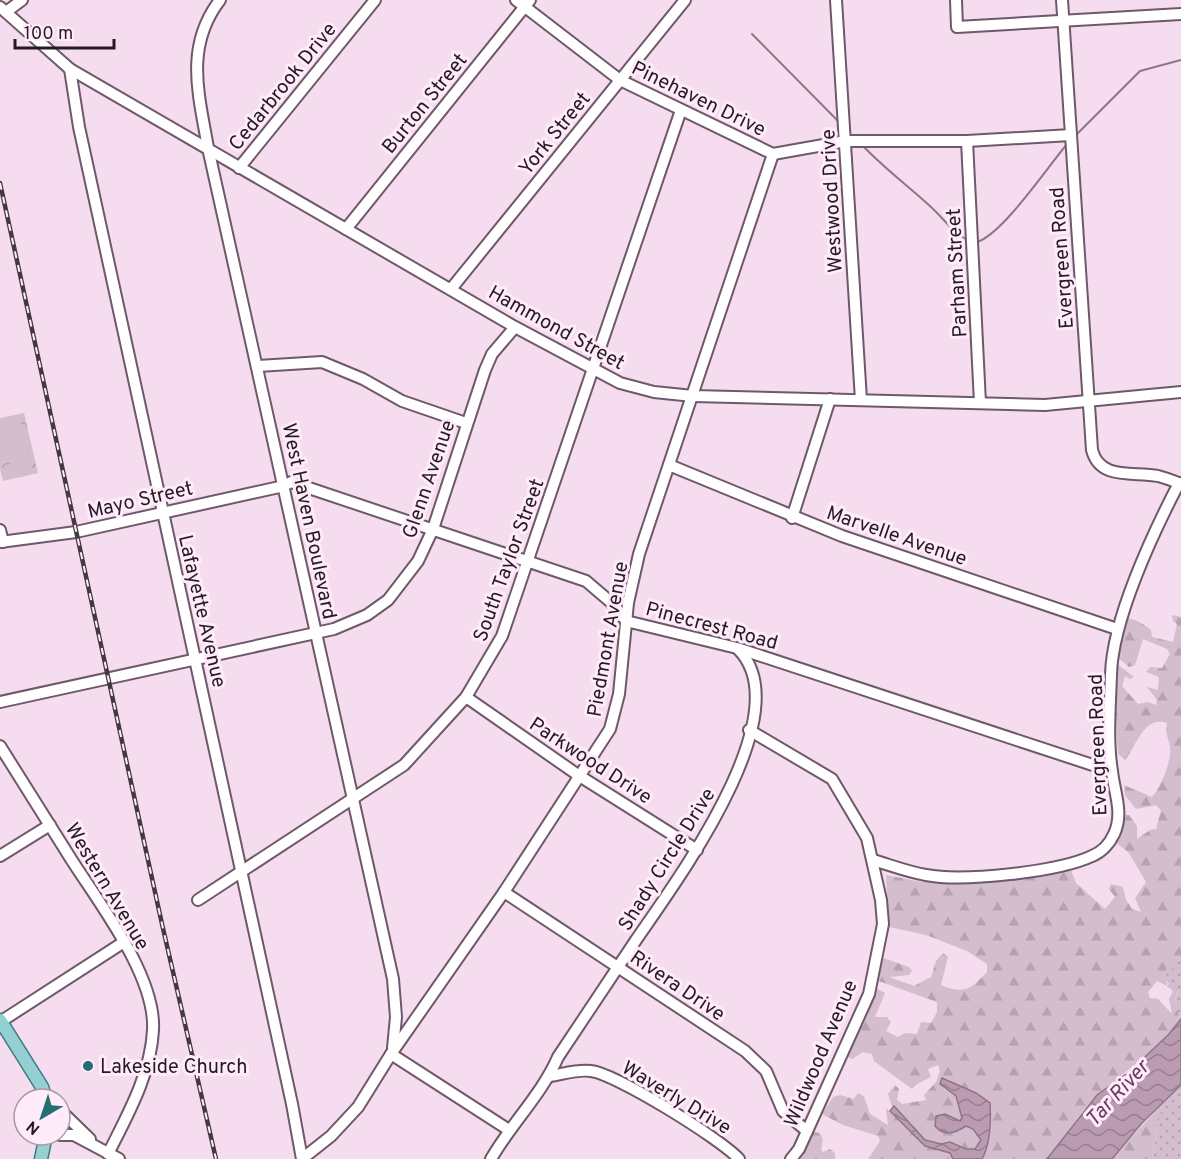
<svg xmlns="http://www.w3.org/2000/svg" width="1181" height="1159" font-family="Overpass,sans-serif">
  <defs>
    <pattern id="grass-dots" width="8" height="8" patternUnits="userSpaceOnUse" patternTransform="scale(1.5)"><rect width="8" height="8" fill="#d4bdcd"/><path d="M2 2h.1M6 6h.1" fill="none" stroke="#b6a2b0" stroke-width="1.8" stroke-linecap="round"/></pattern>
    <pattern id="forest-firs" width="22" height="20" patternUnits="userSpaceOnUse" patternTransform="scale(1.5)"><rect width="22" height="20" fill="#d4bdcd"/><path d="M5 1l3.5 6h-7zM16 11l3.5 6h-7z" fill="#b6a2b0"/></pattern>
    <pattern id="park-crowns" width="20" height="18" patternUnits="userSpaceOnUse" patternTransform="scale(1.5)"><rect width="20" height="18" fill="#d4bdcd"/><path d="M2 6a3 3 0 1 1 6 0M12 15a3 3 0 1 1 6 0" fill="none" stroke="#b6a2b0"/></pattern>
    <pattern id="water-waves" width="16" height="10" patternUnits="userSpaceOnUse" patternTransform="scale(1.5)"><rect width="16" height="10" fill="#bb9bb2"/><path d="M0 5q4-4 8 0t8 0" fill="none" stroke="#987e90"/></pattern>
  </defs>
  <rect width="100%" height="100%" fill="#f5dcee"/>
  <g fill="url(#grass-dots)">
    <polygon points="1181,960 1181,1019 1180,1020 1175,1000 1178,991 1173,991 1167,986 1169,984 1165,978 1166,965 1179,969 1172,962"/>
    <polygon points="1181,1085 1181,1159 1152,1159 1162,1104"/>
  </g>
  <g fill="url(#forest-firs)">
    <path d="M1172 615 1181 617V960L1173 963 1180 969 1175 970 1166 965 1167 986 1157 981 1148 992 1150 998 1158 999 1172 1014 1169 999 1173 991 1178 990 1175 1000 1180 1020C1155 1051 1128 1069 1099 1094 1078 1112 1065 1139 1047 1159H982L988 1146 990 1114 948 1079 943 1088 955 1096 962 1118 960 1121 945 1114 959 1131 966 1126 973 1129 981 1140 975 1149H966L950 1142 942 1144 925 1140 894 1107H892L888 1094 895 1085 899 1089 897 1100 902 1104 926 1100 924 1095 936 1082 940 1071 938 1065 928 1069 931 1077 917 1084 912 1089 874 1061 872 1054 863 1052 852 1059 846 1056 874 987 885 993 875 1017H887L891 1022 886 1031 898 1037 905 1033 917 1034 921 1022 931 1023 937 1012V1002L876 980 883 958 909 967 912 971 909 975 889 977 914 986 931 977 936 961 943 953 948 957 941 985C964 995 971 989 987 972V964L967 951 926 935 889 927 886 875 922 882 989 879 1071 870 1076 883 1105 909 1115 897 1109 889 1111 884 1123 887 1126 900 1132 909 1141 912 1135 898 1146 882 1129 853 1114 841 1125 815H1129L1137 826V839L1150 830 1156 829 1161 810 1156 805 1136 809 1125 795 1124 785 1152 797C1161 787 1172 761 1170 747 1168 737 1165 734 1167 723 1144 715 1137 745 1125 760L1118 754 1114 691 1117 664 1134 677 1130 679 1125 676 1122 686 1138 704 1148 702 1156 705 1157 700 1147 687 1158 690 1159 677 1146 672 1150 667 1162 668 1170 654 1167 649 1143 639 1135 665 1129 667 1117 657 1124 618C1135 618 1143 624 1151 630L1152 637 1173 642 1177 624 1173 621Z"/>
    <path d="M858 1093 864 1096 870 1114 888 1125 886 1108C905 1125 923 1148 950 1153L953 1159H868L880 1141 878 1136 843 1125 822 1114 833 1097 840 1095 854 1099Z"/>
    <polygon points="1162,1104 1152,1159 1112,1159"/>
    <polygon points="810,1131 819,1133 823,1139 821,1150 823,1152 830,1149 835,1153 835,1159 796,1159"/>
  </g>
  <polygon fill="url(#park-crowns)" points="24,413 38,473 3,481 0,469 0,418"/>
  <g fill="#d4bdcd">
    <polygon points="20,418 22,429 0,434 0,423"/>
    <polygon points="23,432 25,443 2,448 0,437"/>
    <polygon points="26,447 28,457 5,462 3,451"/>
    <polygon points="29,460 31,471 8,476 6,465"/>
  </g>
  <g fill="url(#water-waves)" stroke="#8e7587" stroke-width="1.5">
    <polygon points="1181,1019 1181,1085 1142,1123 1112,1159 1047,1159 1097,1095 1129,1072 1168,1035"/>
    <path d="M942 1078 976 1093 990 1103C991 1121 991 1143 982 1159H953L950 1153 925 1146 890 1111 894 1106 925 1140 941 1144 950 1142 966 1149H975L981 1140 973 1129 966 1126C955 1133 944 1137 935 1126L936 1116 945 1114 960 1121 962 1118 956 1096 940 1084Z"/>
  </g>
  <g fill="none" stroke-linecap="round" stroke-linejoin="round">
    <g stroke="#8e7587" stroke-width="2">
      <polyline points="752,34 839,122"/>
      <polyline points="1074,137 1140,71 1181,60"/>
      <path d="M862 145C884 168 908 186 931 207 944 219 953 233 969 241"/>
      <path d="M977 242C1003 234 1048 166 1068 143"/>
    </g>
    <defs>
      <g id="minor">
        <path d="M220 0C184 47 199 95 208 148L393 979 396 1017 393 1048"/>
        <polyline points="516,0 620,80 773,154 846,141 967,141 1071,135"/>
        <polyline points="836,0 861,400"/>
        <polyline points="956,0 957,27 1181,14"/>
        <path d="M1062 0 1092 450C1100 481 1134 471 1158 476 1166 478 1174 481 1181 484"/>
        <polyline points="0,7 70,69 515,327 620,383 654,392 693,396 1045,405 1181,392"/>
        <polyline points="6,12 22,0"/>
        <polyline points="70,69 79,127 292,1104 302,1159"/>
        <polyline points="967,141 980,403"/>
        <polyline points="239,168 375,0"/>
        <polyline points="346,229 530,0"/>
        <polyline points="451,289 685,0"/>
        <polyline points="258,366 322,362 363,379 402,401 466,423"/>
        <polyline points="669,465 842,536 1117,629"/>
        <polyline points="792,518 830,399"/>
        <polyline points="0,530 3,542"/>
        <polyline points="0,542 76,532 284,486 291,482 586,581 613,604 626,621 737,648 1111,771"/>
        <polyline points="466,697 578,775 697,850"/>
        <polyline points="0,702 334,629 367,615 388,600 418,561 433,529 485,370 492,354 515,327"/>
        <polyline points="749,730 832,779 867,838 881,900 883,924 869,994 799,1149 791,1159"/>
        <path d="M0 746C24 784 47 821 71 859 99 903 156 976 153 1030 151 1074 127 1116 108 1154"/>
        <polyline points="0,856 50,825"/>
        <path d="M873 860C890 865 908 872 926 875 963 882 1058 872 1092 856 1102 852 1110 843 1114 834 1124 813 1114 792 1112 771 1107 741 1110 706 1111 675 1112 620 1153 533 1179 483"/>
        <polyline points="504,892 745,1051 766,1071 783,1111 807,1131"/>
        <polyline points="198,900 404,765 466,697 502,636 681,110"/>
        <polyline points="0,1022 124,942"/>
        <polyline points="391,1054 509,1130"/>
        <path d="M550 1076C563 1074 578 1069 591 1071 616 1074 721 1139 739 1159"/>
        <polyline points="60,1110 90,1139"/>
        <polyline points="60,1135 74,1135 119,1159"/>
        <polyline points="302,1159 331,1136 358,1107 391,1054 504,892 610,729 619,694 628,603 639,554 773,154"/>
        <path d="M491 1159C511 1124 542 1094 558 1057 584 1018 610 979 636 940 675 883 802 713 738 649"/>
      </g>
      <g id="major">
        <polyline points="0,1020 42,1087 46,1099"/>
        <polyline points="41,1159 46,1135"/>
      </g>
    </defs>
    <use href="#minor" stroke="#6e5968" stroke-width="14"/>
    <use href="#major" stroke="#3e7c83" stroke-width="15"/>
    <use href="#minor" stroke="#fff" stroke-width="10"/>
    <use href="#major" stroke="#94cfd4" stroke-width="12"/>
    <defs>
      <polyline id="rail" points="0,183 162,924 216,1159"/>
    </defs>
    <use href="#rail" stroke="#443841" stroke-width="4.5"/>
    <use href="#rail" stroke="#ffebf9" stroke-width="2" stroke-dasharray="7" stroke-linecap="butt"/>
  </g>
  <circle fill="#246f74" stroke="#ffebf9" stroke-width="2" cx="88" cy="1066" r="6"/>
  <g text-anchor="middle" stroke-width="6" stroke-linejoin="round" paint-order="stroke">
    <g font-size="20" fill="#251c23" stroke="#ffebf9">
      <text transform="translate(282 86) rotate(-51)" y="7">Cedarbrook Drive</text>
      <text transform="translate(699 98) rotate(26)" y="7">Pinehaven Drive</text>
      <text transform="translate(424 103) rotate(-51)" y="7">Burton Street</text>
      <text transform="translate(554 133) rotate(-51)" y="7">York Street</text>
      <text transform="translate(831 201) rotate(-93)" y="7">Westwood Drive</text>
      <text transform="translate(1061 258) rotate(-94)" y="7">Evergreen Road</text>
      <text transform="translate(956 273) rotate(-93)" y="7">Parham Street</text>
      <text transform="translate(557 327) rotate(29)" y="7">Hammond Street</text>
      <text transform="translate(428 479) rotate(-71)" y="7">Glenn Avenue</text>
      <text transform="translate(140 499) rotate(-13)" y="7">Mayo Street</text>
      <text transform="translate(310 521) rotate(78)" y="7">West Haven Boulevard</text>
      <text transform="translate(897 535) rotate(19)" y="7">Marvelle Avenue</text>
      <text transform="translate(508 560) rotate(-70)" y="7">South Taylor Street</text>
      <text transform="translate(203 611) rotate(77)" y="7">Lafayette Avenue</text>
      <text transform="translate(712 625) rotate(15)" y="7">Pinecrest Road</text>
      <text transform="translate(607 639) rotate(-80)" y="7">Piedmont Avenue</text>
      <text transform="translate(1097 745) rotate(-92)" y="7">Evergreen Road</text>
      <text transform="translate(591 760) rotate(33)" y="7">Parkwood Drive</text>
      <text transform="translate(666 859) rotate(-58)" y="7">Shady Circle Drive</text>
      <text transform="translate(108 886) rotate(59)" y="7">Western Avenue</text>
      <text transform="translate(678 985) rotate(34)" y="7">Rivera Drive</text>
      <text transform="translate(820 1053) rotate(-67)" y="7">Wildwood Avenue</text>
      <text transform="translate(677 1097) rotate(31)" y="7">Waverly Drive</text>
    </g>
    <g font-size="20" fill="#251c23" stroke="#ffebf9" text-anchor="start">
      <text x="100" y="1073">Lakeside Church</text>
    </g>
    <g font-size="21" font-style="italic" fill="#673b5d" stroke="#ffebf9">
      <text transform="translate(1117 1093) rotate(-47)" y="7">Tar River</text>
    </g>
  </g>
  <g transform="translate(42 1117) rotate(219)"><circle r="28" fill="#ffebf9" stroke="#a898a3" stroke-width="1.5"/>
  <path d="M0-4.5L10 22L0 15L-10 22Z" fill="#246f74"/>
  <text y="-9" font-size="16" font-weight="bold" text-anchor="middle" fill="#251c23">N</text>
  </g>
  <path d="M15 39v9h99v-9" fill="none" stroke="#251c23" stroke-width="3"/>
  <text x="24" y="39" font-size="18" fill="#251c23" stroke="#ffebf9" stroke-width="4.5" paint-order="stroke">100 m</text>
</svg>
